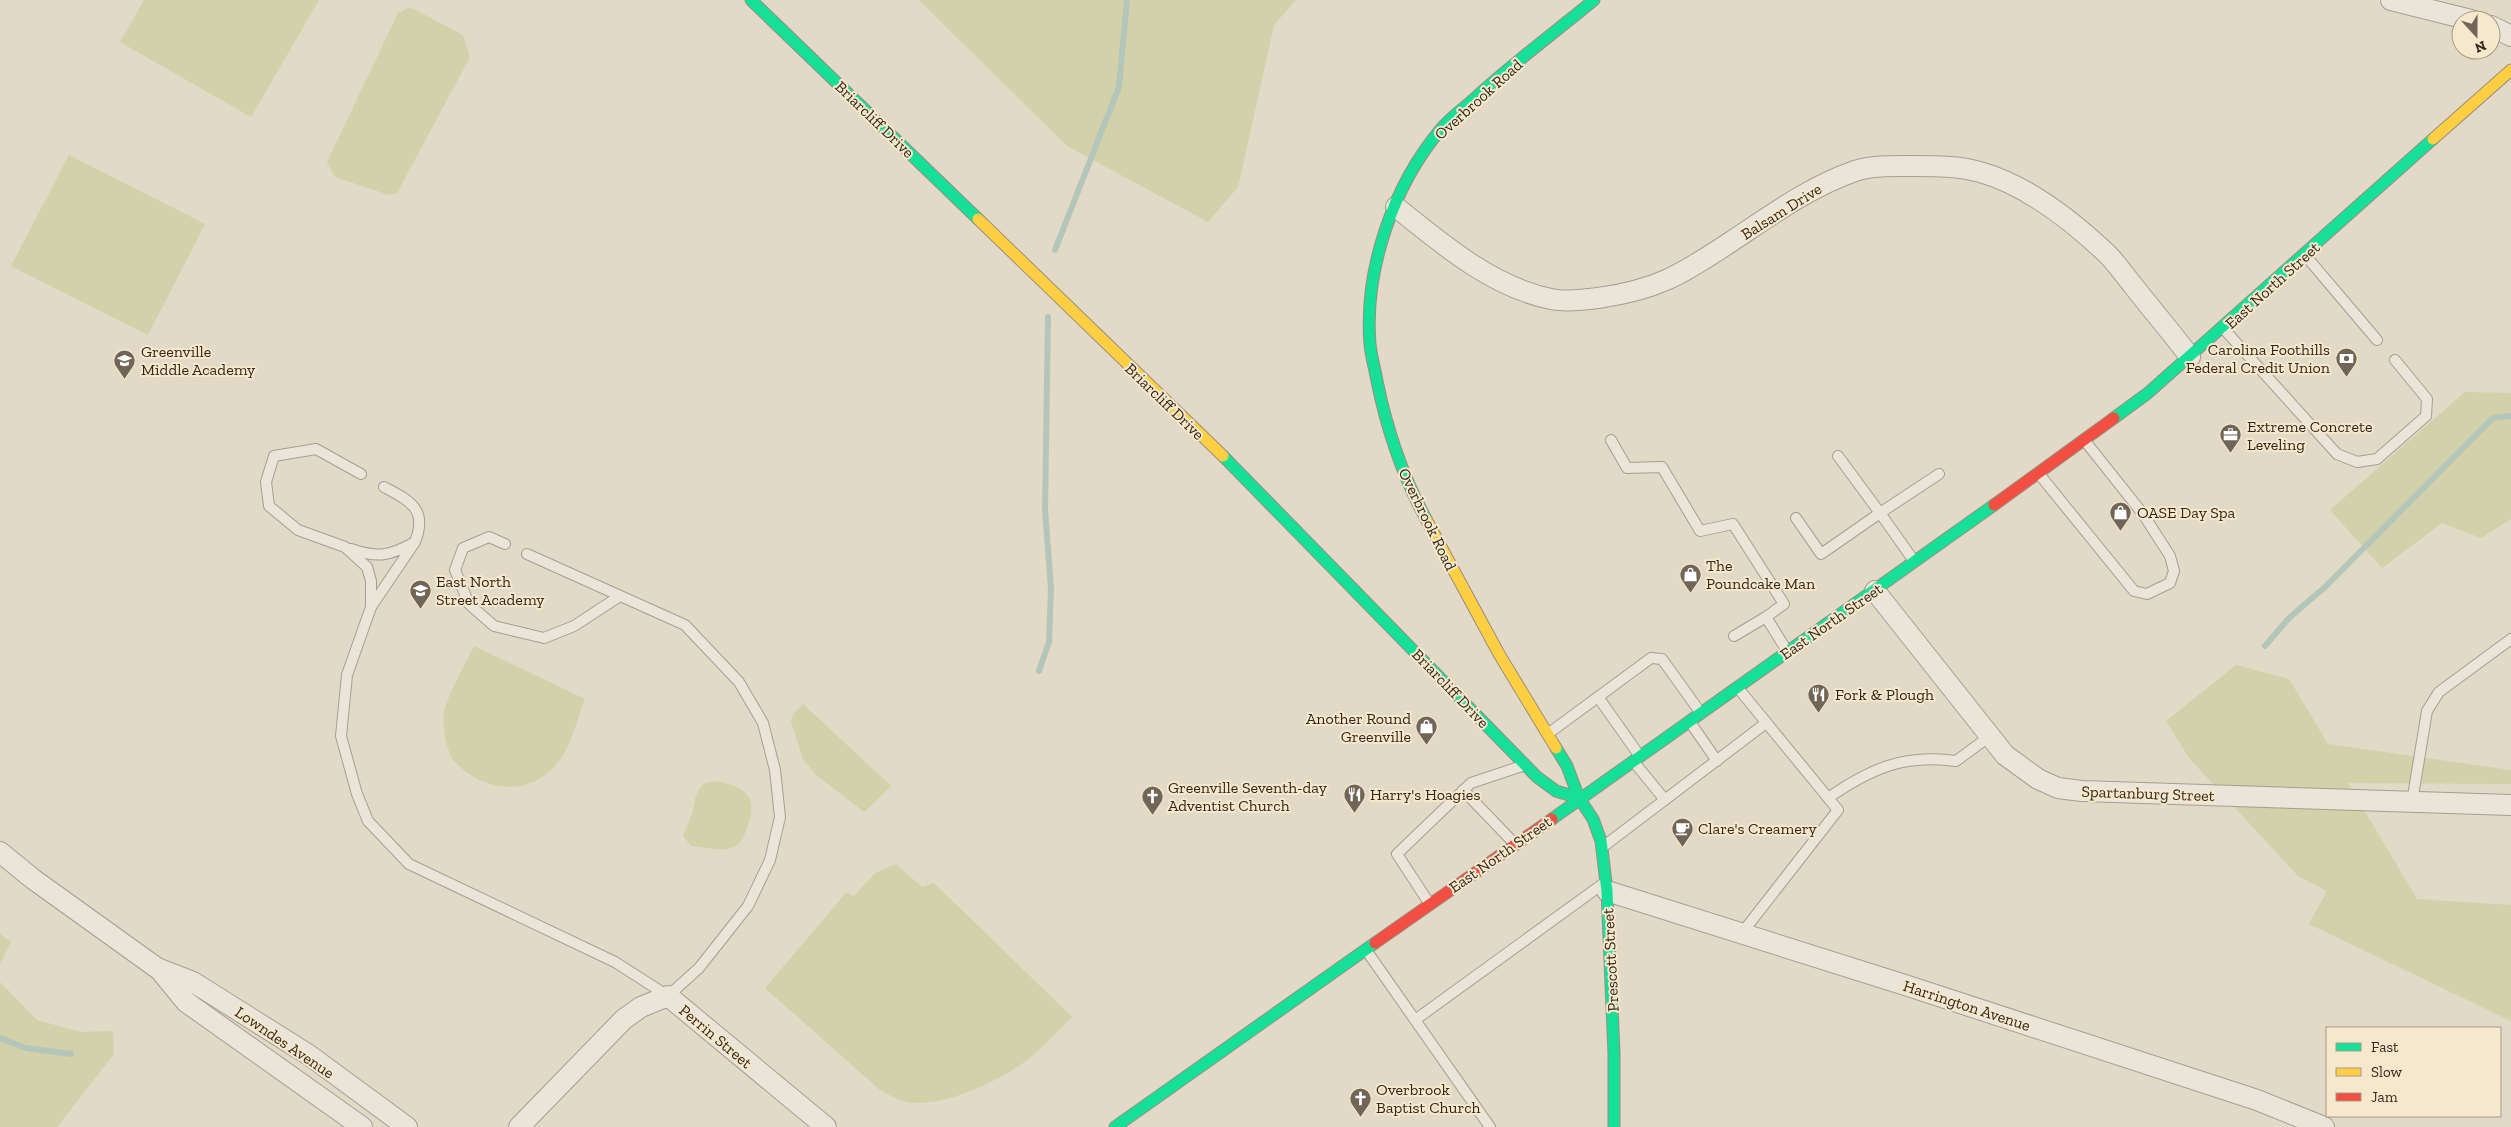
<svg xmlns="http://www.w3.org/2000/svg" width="2511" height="1127" font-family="'Zilla Slab',serif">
  <rect width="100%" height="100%" fill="#e2d9c7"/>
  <g fill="#d2d1a9">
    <polygon points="144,0 319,0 251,117 120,42"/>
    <polygon points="919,0 1296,0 1274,25 1238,187 1208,222 1067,146"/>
    <polygon points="410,7 463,35 470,57 397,193 389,195 335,177 327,162 398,13"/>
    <polygon points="69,155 205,224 148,335 11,266"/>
    <polygon points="2465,392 2511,393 2511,519 2481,538 2442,523 2382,568 2330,510"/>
    <path d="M474 646 585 699C576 722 570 753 551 770 525 794 490 791 464 770 461 767 456 764 453 760 446 748 442 726 444 712 446 699 467 660 474 646Z"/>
    <polygon points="2236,665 2289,679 2328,744 2511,770 2511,784 2348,783 2417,899 2511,905 2511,1021 2309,924 2327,891 2298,876 2189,758 2166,721"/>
    <polygon points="803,704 891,786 864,812 815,774 803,759 791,722 793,715"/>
    <path d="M715 781C746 787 759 796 747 828 744 835 742 843 734 847 722 852 704 847 691 846L683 836 692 814 696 795 703 784Z"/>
    <path d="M896 864 922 887 934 883 1072 1017C1059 1030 1045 1045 1031 1057 1004 1079 951 1104 915 1103 903 1103 891 1096 880 1090L765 988 846 893 854 896 875 873Z"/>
    <polygon points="0,934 11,942 0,964"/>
    <polygon points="0,982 37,1020 81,1032 113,1031 114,1054 57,1127 0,1127"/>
  </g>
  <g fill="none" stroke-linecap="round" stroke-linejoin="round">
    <g stroke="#b4c6ba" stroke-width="6">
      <polyline points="1055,250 1119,87 1127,0"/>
      <polyline points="2265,646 2289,618 2325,587 2493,418 2511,416"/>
      <polyline points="1039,671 1049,642 1051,588 1045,510 1048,317"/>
      <polyline points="0,1038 26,1048 71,1054"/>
    </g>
    <defs>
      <g id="lane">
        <polyline points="2305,255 2377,340"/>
        <polyline points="2223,328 2337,454 2357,462 2377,459 2426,416 2427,399 2395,360"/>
        <polyline points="1611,440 1627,468 1662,467 1700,531 1733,524 1784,604 1766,617 1787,651"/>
        <path d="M361 474 316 449 274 456 266 482 269 506 298 530 345 547 367 567 371 581V607L415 542C428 509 410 501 384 487"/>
        <polyline points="2039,474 2134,591 2147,594 2170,583 2174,571 2170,556 2143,514 2085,441"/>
        <polyline points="1796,518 1821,554 1880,513 1838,456"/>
        <polyline points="505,544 489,537 463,548 455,570 469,604 494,626 544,638 574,626 620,596"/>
        <path d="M351 549C377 558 390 556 413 543"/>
        <polyline points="1914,561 1880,513 1939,474"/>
        <polyline points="371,607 347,675 341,736 357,794 368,821 409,864 615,962 668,996 699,968 748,906 770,860 780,817 775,770 763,723 739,682 685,625 527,554"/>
        <polyline points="1734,636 1766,617"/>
        <polyline points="1738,688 1838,810 1742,933"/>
        <polyline points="1598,697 1639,755"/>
        <polyline points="1690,722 1717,761"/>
        <polyline points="1549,733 1651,658 1662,659 1700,712"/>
        <polyline points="1634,762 1665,800"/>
        <polyline points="1463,790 1514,843"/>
        <path d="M1828 798C1870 769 1903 754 1956 761L1990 736"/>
        <polyline points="2412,802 2427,711 2439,692 2511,639"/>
        <polyline points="1604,846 1766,723"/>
        <polyline points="1429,903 1397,854 1471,783 1522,766"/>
        <polyline points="1366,950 1490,1127"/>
        <polyline points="1415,1020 1604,883"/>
      </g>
      <g id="street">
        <polyline points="2391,0 2471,20"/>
        <polyline points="2491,26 2511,36"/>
        <path d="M1396 207C1442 244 1492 287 1551 299 1565 302 1583 300 1598 298 1656 290 1681 275 1729 243 1770 216 1809 187 1855 171 1873 165 1896 166 1915 166 1936 166 1959 166 1980 172 2026 185 2070 219 2105 252 2116 262 2125 276 2135 288 2153 311 2172 333 2190 357"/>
        <polyline points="1875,591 2005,755 2038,779 2058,788 2082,791 2511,805"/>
        <polyline points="0,852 33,879 157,968 193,982 309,1055 407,1127"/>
        <polyline points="1607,891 1905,985 2257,1100 2324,1127"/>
        <polyline points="159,969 186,1002 362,1127"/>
        <polyline points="519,1127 624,1019 641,1007 668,996 826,1127"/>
      </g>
      <g id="fast">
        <polyline points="751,0 978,219"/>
        <polyline points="2114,418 2148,393 2433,139"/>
        <polyline points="1223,456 1537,777 1556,791 1579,798"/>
        <path d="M1426 519C1402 475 1387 430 1377 381 1375 369 1371 356 1370 344 1364 270 1393 186 1441 129 1450 118 1463 109 1474 99 1512 64 1554 33 1594 0"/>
        <polyline points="1556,748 1567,766 1579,798 1593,819 1601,841 1607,891 1614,1053 1614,1127"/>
        <polyline points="1552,819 1994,505"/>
        <polyline points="1115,1127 1375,943"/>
      </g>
      <g id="slow">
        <polyline points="2433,139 2511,70"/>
        <polyline points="978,219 1223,456"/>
        <polyline points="1426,519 1499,654 1556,748"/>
      </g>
      <g id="jam">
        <polyline points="1994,505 2114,418"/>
        <polyline points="1375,943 1552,819"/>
      </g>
    </defs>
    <use href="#lane" stroke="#a69e91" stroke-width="12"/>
    <use href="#street" stroke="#a69e91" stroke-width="22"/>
    <use href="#fast" stroke="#968e81" stroke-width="13"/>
    <use href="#slow" stroke="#968e81" stroke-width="13"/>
    <use href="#jam" stroke="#968e81" stroke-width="13"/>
    <use href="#lane" stroke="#eae4d9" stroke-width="10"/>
    <use href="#street" stroke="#eae4d9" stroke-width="20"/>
    <use href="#fast" stroke="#16e098" stroke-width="11"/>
    <use href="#slow" stroke="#ffcf43" stroke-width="11"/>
    <use href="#jam" stroke="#f24e42" stroke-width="11"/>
  </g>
  <defs>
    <symbol id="bank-pin" viewBox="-11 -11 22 30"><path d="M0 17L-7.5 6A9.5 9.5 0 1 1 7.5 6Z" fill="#716557" stroke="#f5e8cc"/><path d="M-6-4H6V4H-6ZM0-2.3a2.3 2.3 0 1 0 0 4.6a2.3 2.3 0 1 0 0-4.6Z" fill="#fff"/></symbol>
    <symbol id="school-pin" viewBox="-11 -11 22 30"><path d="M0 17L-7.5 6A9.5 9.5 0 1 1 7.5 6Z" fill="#716557" stroke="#f5e8cc"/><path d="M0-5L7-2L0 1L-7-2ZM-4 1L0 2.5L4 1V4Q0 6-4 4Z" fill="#fff"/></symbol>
    <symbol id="office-pin" viewBox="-11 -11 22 30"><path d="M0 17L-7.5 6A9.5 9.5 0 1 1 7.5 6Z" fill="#716557" stroke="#f5e8cc"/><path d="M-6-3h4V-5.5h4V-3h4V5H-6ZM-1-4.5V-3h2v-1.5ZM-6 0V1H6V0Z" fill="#fff"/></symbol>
    <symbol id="shop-pin" viewBox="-11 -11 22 30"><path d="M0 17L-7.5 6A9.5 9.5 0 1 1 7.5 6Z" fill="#716557" stroke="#f5e8cc"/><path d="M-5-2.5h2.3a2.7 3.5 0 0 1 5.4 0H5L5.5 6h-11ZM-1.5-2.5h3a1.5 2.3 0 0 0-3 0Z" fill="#fff"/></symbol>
    <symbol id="restaurant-pin" viewBox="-11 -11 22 30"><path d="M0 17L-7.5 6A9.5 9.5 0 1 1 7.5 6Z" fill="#716557" stroke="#f5e8cc"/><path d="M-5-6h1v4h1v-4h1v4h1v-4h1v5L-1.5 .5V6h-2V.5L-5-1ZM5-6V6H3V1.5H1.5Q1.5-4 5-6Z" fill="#fff"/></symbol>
    <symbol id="church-pin" viewBox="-11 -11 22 30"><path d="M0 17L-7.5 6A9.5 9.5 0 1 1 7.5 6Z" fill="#716557" stroke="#f5e8cc"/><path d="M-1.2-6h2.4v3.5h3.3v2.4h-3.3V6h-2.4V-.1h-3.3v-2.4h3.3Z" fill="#fff"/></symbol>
    <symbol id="cafe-pin" viewBox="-11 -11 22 30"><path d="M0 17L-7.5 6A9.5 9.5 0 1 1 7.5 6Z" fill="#716557" stroke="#f5e8cc"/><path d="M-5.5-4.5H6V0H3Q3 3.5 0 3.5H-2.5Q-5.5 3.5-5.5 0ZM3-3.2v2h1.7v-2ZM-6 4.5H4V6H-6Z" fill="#fff"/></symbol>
  </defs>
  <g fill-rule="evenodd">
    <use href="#bank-pin" x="2334" y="346" width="25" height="34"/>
    <use href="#school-pin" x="112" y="348" width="25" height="34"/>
    <use href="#office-pin" x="2218" y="422" width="25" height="34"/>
    <use href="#shop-pin" x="2108" y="500" width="25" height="34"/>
    <use href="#shop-pin" x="1678" y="562" width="25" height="34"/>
    <use href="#school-pin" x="408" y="578" width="25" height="34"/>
    <use href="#restaurant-pin" x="1806" y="682" width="25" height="34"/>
    <use href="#shop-pin" x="1414" y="714" width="25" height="34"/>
    <use href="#restaurant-pin" x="1342" y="782" width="25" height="34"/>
    <use href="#church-pin" x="1140" y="784" width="25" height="34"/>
    <use href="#cafe-pin" x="1670" y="816" width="25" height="34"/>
    <use href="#church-pin" x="1348" y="1086" width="25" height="34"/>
  </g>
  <g text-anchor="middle" stroke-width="4" stroke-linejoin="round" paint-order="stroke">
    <g font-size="16" fill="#34261b" stroke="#f5e8cc">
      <text transform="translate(1478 99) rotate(-42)" y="6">Overbrook Road</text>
      <text transform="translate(875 119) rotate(44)" y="6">Briarcliff Drive</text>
      <text transform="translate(1781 211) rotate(-32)" y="6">Balsam Drive</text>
      <text transform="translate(2272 285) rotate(-42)" y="6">East North Street</text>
      <text transform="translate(1165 401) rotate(44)" y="6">Briarcliff Drive</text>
      <text transform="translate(1428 519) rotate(64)" y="6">Overbrook Road</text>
      <text transform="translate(1831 621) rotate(-35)" y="6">East North Street</text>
      <text transform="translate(1451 688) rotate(46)" y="6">Briarcliff Drive</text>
      <text transform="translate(2148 793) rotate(2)" y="6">Spartanburg Street</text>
      <text transform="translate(1500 854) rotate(-35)" y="6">East North Street</text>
      <text transform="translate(1610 960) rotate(-93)" y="6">Prescott Street</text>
      <text transform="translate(1967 1005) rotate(18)" y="6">Harrington Avenue</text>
      <text transform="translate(716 1036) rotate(40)" y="6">Perrin Street</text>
      <text transform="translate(285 1042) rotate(34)" y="6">Lowndes Avenue</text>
    </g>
    <g font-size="16" fill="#34261b" stroke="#f5e8cc" text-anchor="start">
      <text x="2330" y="355" text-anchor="end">Carolina Foothills<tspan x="2330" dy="18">Federal Credit Union</tspan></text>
      <text x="141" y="357">Greenville<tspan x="141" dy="18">Middle Academy</tspan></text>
      <text x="2247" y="432">Extreme Concrete<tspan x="2247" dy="18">Leveling</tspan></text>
      <text x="2137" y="518">OASE Day Spa</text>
      <text x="1706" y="571">The<tspan x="1706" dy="18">Poundcake Man</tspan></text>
      <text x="436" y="587">East North<tspan x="436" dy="18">Street Academy</tspan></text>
      <text x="1835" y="700">Fork &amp; Plough</text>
      <text x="1411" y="724" text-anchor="end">Another Round<tspan x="1411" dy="18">Greenville</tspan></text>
      <text x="1168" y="793">Greenville Seventh-day<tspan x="1168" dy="18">Adventist Church</tspan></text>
      <text x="1370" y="800">Harry's Hoagies</text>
      <text x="1698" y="834">Clare's Creamery</text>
      <text x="1376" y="1095">Overbrook<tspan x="1376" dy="18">Baptist Church</tspan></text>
    </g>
  </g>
  <rect x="2326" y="1027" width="175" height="90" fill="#f5e8cc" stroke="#a89a85"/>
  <rect x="2336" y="1043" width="25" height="8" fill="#16e098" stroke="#a89a85"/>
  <text x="2371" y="1052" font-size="15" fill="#34261b">Fast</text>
  <rect x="2336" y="1068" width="25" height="8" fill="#ffcf43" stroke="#a89a85"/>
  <text x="2371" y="1077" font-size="15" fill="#34261b">Slow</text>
  <rect x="2336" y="1093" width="25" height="8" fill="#f24e42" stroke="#a89a85"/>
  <text x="2371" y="1102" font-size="15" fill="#34261b">Jam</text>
  <g transform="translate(2476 35) rotate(159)"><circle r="24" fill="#f5e8cc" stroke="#a89a85"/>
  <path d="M0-4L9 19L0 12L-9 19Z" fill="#716557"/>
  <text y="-8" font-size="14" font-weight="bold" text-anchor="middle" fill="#34261b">N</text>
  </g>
</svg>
